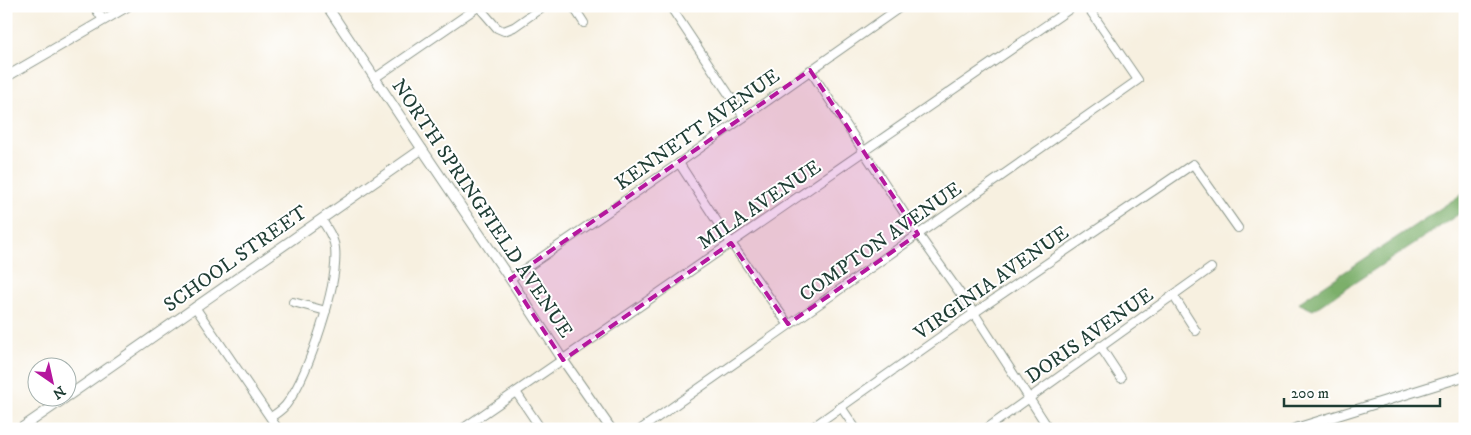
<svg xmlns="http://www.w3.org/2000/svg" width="1471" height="435" font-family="'IM FELL DW Pica',serif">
  <rect width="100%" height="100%" fill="#fff"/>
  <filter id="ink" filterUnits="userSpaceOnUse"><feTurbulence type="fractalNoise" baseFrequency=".02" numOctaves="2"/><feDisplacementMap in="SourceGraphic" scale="10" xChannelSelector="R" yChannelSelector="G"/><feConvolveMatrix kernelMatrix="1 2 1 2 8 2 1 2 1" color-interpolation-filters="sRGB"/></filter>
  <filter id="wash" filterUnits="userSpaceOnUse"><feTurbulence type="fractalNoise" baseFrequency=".0096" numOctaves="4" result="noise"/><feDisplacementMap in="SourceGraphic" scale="20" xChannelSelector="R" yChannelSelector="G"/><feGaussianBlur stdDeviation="1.12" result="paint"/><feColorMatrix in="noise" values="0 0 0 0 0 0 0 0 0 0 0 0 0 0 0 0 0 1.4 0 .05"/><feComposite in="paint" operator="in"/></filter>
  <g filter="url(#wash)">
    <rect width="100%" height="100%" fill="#f7f0e0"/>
    <polygon fill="#7caf6a" stroke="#4e764f" points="1465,192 1465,210 1313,310 1298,303"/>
  </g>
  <g filter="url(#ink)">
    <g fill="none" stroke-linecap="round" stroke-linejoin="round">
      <defs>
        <g id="minor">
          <polyline points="94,6 103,20"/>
          <polyline points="478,6 497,28 504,31 514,27 544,6"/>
          <polyline points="573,6 584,23"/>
          <polyline points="670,6 744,117"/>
          <polyline points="810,70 918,234 974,313 1049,429"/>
          <polyline points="375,78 478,7"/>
          <polyline points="679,163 731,243 788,324"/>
          <polyline points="510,279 679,163 902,6"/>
          <polyline points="1173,295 1196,331"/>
          <polyline points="293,302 326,311"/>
          <polyline points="195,307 278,429"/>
          <polyline points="1100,346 1121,378"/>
          <polyline points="516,392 541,429"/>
          <polyline points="841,407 856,429"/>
          <path d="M271 417C277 413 284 409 288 402 309 372 339 284 335 248 334 237 327 229 322 220"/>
          <polyline points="462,429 1074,6"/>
          <polyline points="641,429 1138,80 1087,6"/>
          <polyline points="810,429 974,313 1193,164 1238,228"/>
          <polyline points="986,429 1211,268"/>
        </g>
        <g id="major">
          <polyline points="327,6 422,149 510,279 563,360 611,429"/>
          <polyline points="6,77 128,6"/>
          <polyline points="68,396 422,149"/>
          <polyline points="20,429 65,398"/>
          <polyline points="1294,429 1465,376"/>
        </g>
      </defs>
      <use href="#minor" stroke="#8b968a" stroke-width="10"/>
      <use href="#major" stroke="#8b968a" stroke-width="11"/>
      <use href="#minor" stroke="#fff" stroke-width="8"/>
      <use href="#major" stroke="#fff" stroke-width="9"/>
    </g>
  </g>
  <path fill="#b5179e" fill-opacity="0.2" stroke="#b5179e" stroke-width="4" stroke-dasharray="10 6" stroke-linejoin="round" d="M810 70 918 234 788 324 731 243 563 360 510 279Z"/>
  <g text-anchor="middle" stroke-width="4" stroke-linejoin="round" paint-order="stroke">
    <g font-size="20" fill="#1f3d34" stroke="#fff">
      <text transform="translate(697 129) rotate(-35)" y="7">KENNETT AVENUE</text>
      <text transform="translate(759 204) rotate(-34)" y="7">MILA AVENUE</text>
      <text transform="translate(483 208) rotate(56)" y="7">NORTH SPRINGFIELD AVENUE</text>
      <text transform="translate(880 241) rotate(-35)" y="7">COMPTON AVENUE</text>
      <text transform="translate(235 258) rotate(-35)" y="7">SCHOOL STREET</text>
      <text transform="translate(991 282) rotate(-35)" y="7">VIRGINIA AVENUE</text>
      <text transform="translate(1089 335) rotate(-35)" y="7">DORIS AVENUE</text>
    </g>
  </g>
  <rect width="1471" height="435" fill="none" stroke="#fff" stroke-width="25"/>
  <g transform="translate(52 382) rotate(146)"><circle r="24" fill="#ffffff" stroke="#a5b1ae"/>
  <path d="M0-4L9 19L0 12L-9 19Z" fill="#b5179e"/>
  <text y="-8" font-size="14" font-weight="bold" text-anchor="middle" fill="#1f3d34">N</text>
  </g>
  <path d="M1284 398v8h156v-8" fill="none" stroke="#1f3d34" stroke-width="2.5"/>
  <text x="1291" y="398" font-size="15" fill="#1f3d34" stroke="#ffffff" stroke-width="4" paint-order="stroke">200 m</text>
</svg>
